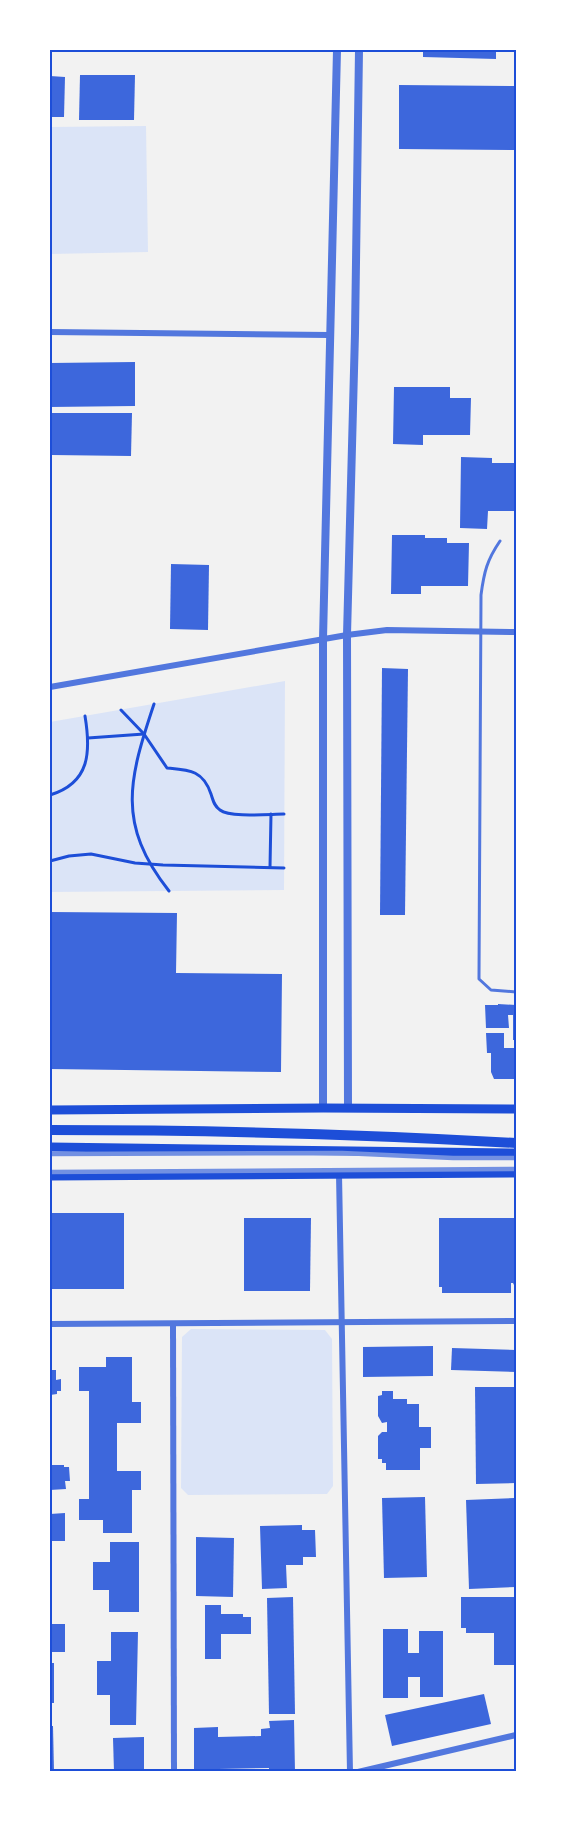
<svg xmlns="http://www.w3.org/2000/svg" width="566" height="1821" font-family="Figtree,sans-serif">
  <rect width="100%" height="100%" fill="#f2f2f2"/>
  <g fill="#dbe4f7">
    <polygon points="146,126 148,252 50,254 50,127"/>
    <polygon points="285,681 284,890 50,892 50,722"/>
    <polygon points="191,1329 325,1330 332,1339 333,1486 327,1494 188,1495 181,1488 182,1337"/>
  </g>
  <g fill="#3d67dc">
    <polygon points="423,50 496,50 496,59 423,57"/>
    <polygon points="80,75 135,75 134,120 79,120"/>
    <polygon points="50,76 65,77 64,117 50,117"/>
    <polygon points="399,85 516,86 516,150 399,149"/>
    <polygon points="135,362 135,406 50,407 50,363"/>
    <polygon points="394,387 450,387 450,398 471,398 470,435 423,435 423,445 393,444"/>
    <polygon points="52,413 132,413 131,456 52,455"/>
    <polygon points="461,457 492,458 492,463 514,463 514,470 516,470 516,511 488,511 487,529 460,528"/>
    <polygon points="392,535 425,535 425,538 447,538 447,543 469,543 468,586 421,586 421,594 391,594"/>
    <polygon points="171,564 209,565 208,630 170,629"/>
    <polygon points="382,668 408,669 405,915 380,915"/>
    <polygon points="50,912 177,913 176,973 282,974 281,1072 50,1069"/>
    <polygon points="498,1004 516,1005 516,1040 513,1040 513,1015 508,1015 509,1028 486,1028 485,1005 498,1005"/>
    <polygon points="486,1033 504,1033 504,1048 516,1048 516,1079 494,1079 491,1072 491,1053 487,1053"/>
    <rect x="50" y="1213" width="74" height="76"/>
    <polygon points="244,1218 311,1218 310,1291 244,1291"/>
    <polygon points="439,1218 516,1218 516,1289 513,1283 511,1283 511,1293 442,1293 442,1287 439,1287"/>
    <polygon points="433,1346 433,1376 363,1377 363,1347"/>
    <polygon points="452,1348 516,1350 516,1372 451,1370"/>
    <polygon points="106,1357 132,1357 132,1402 141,1402 141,1423 117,1423 117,1471 141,1471 141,1490 132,1490 132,1533 103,1533 103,1520 79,1520 79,1499 89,1499 89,1391 79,1391 79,1367 106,1367"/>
    <polygon points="50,1370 56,1370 56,1380 61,1379 61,1391 57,1391 57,1394 50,1395"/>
    <polygon points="475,1387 516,1387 516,1483 476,1484"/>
    <polygon points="382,1391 393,1391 393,1399 407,1399 407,1404 419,1404 419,1427 431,1427 431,1448 420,1448 420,1470 386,1470 386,1463 382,1463 382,1459 378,1459 378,1436 382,1432 387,1432 387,1422 382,1423 378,1416 378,1396 382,1395"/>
    <polygon points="50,1465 64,1465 64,1467 69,1467 70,1481 65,1481 66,1489 50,1490"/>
    <polygon points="425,1497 427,1577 384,1578 382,1498"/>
    <polygon points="514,1498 516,1587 469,1589 466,1500"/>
    <polygon points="65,1513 65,1541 50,1541 50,1514"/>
    <polygon points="302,1525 302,1530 315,1530 316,1557 303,1557 303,1565 286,1565 287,1588 262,1589 260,1526"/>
    <polygon points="196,1537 234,1538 233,1597 196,1596"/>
    <polygon points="110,1542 139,1542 139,1612 109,1612 109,1590 93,1590 93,1562 110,1562"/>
    <polygon points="293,1597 295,1714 269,1714 267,1598"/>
    <polygon points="461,1597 516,1597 516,1665 494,1665 494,1633 466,1633 466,1628 461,1628"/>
    <polygon points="205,1605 221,1605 221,1614 243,1614 243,1617 251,1617 251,1634 221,1634 221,1659 205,1659"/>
    <rect x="50" y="1624" width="15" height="28"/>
    <polygon points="383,1629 408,1629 408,1653 419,1653 419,1631 443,1631 443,1697 420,1697 420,1677 408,1677 408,1698 383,1698"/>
    <polygon points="111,1632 138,1632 136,1725 110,1725 110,1695 97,1695 97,1661 111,1661"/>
    <rect x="50" y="1663" width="4" height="40"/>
    <polygon points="484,1694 491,1724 392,1746 385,1715"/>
    <polygon points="294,1720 295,1772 269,1772 269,1768 218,1769 218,1772 194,1772 194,1728 218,1727 218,1737 261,1736 261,1729 270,1728 269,1721"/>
    <polygon points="50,1726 53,1726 54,1772 50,1772"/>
    <polygon points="144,1737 144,1772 114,1772 113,1738"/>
  </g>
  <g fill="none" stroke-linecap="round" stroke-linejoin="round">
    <g stroke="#1d4ed8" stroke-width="3">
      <path d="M154 704C129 779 116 824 169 891"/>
      <path d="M121 710 144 734 167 768C189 770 203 770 211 794 213 800 214 806 220 810 230 818 270 814 284 814"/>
      <polyline points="88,738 144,734"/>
      <path d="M50 795C90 783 91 752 85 716"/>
      <polyline points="50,861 69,856 91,854 135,863 163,865 284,868"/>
      <polyline points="270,867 271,814"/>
    </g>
    <path stroke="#5277de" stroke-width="3" d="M500 541C487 560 484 572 481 595L479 979 491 990 516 992"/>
    <g stroke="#5277de" stroke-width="6">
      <polyline points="50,332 329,335"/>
      <polyline points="50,687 347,635 387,630 516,632"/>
      <polyline points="339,1174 350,1772"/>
      <polyline points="50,1324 516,1321"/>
      <polyline points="173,1324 174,1772"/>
      <polyline points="358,1772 516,1735"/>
    </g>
    <g stroke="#5277de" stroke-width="8">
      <polyline points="323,1108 323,639 337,50"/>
      <polyline points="348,1108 347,635 355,333 359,50"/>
    </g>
    <g stroke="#1d4ed8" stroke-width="9">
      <polyline points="50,1110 323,1108 516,1109"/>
      <polyline points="50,1147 516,1153"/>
      <polyline points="50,1176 516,1173"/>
    </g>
    <path stroke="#1d4ed8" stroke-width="10" d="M50 1130C205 1130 361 1134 516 1143"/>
    <g stroke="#7290e2" stroke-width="4.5">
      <polyline points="50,1154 342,1153 453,1158 516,1158"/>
      <polyline points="50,1172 516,1169"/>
    </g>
  </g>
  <rect width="566" height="1821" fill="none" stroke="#ffffff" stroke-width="102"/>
  <rect x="51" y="51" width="464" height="1719" fill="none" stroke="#1d4ed8" stroke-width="2"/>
</svg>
